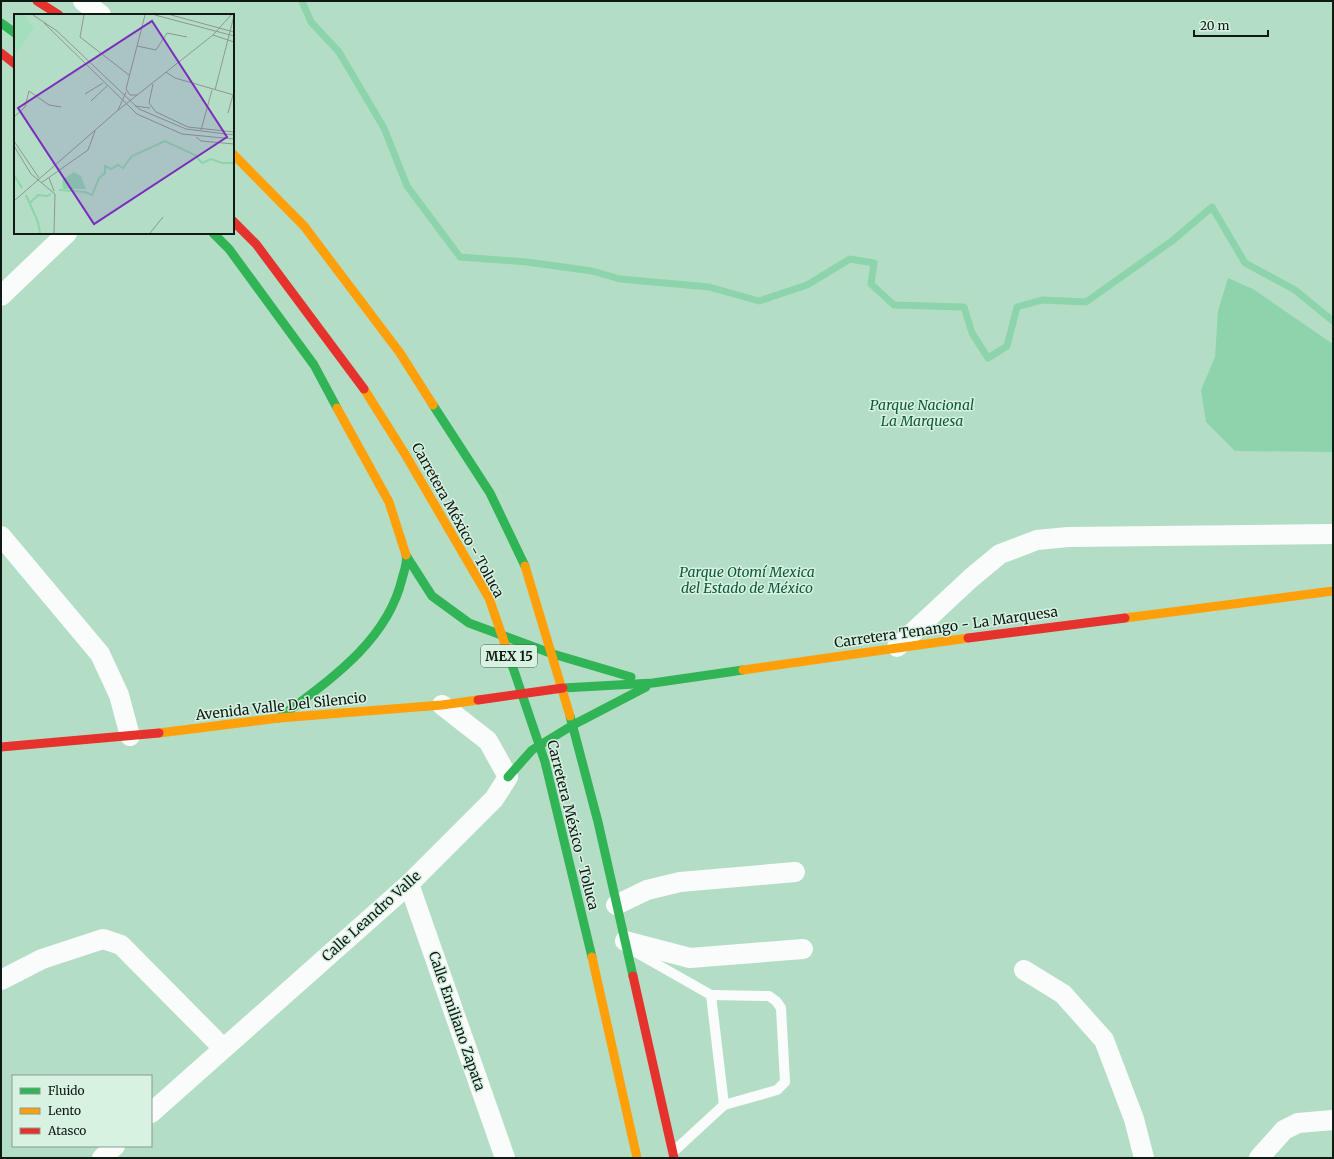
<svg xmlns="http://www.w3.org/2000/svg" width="1334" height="1159" font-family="Merriweather,serif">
  <rect width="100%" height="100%" fill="#deece3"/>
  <path fill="#b3dec5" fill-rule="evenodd" d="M1 1H1333V1158H1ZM15 15H233V233H15ZM13 1076H151V1146H13Z"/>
  <polygon fill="#8dd4ad" points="1228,278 1253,289 1333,344 1333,452 1235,451 1206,422 1201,390 1215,357 1218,311"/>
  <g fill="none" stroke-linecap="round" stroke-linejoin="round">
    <polyline stroke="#8dd4ad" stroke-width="7" points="302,1 311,22 339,52 384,128 407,186 460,257 527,262 592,271 620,279 709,287 759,301 807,285 850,259 874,263 871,284 894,305 964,307 972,333 988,358 1007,346 1017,307 1042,300 1086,302 1172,241 1212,207 1245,263 1295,290 1333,321"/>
    <g stroke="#fafcfb" stroke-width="10">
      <polyline points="630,949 711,995 724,1105 673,1152"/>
      <polyline points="711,995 769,996 776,1001 781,1008 785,1082 777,1090 724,1105"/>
    </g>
    <g stroke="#fafcfb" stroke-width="20">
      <polyline points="83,1 101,15"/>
      <polyline points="1,296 67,233"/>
      <polyline points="1,536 100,654 119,695 130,736"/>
      <polyline points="897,647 971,578 1000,554 1037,540 1068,537 1333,534"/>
      <polyline points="409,884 505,1158"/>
      <polyline points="616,905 647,890 680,882 795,872"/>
      <polyline points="625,941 690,958 803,949"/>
      <polyline points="1024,970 1063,994 1104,1040 1134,1119 1144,1158"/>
      <polyline points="1,980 42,959 103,939 121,945 222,1047"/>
      <polyline points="151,1113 409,884 494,799 508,777 488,741 442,705"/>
      <polyline points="102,1158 115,1146"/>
      <polyline points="1259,1158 1284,1130 1298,1123 1333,1120"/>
    </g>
    <g stroke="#30b455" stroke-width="9">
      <polyline points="1,23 15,33"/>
      <polyline points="213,233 229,249 314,365 337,408"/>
      <polyline points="433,405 490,493 525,566"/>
      <polyline points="407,557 432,596 469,623 553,654 631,677"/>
      <polyline points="509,656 545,762 592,957"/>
      <polyline points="563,688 653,683 743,670"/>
      <polyline points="570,716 598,822 633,976"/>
      <path d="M279 718C328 681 387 642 402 579 404 571 408 562 406 555"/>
      <polyline points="508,777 532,750 573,725 646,687"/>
    </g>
    <g stroke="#ff9f0a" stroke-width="9">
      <polyline points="233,154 304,226 400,353 433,405"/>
      <polyline points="364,389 405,454 489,598 509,656"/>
      <polyline points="337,408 389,502 406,555"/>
      <polyline points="525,566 570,716"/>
      <polyline points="1125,618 1333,591"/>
      <polyline points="743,670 968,638"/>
      <polyline points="159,733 279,718 442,705 478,700"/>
      <polyline points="592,957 637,1158"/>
    </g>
    <g stroke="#e5322d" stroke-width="9">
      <polyline points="37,1 59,15"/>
      <polyline points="1,53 15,64"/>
      <polyline points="233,221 256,244 364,389"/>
      <polyline points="968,638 1125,618"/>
      <polyline points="478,700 563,688"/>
      <polyline points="1,747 159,733"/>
      <polyline points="633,976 674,1158"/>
    </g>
  </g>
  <g text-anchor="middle" stroke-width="3" stroke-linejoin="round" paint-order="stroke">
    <rect fill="#d8f2e2" stroke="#4c5a52" stroke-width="1" x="481" y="645" width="56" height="22" rx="3"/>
    <g font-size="13" font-weight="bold" fill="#101914">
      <text x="509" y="661">MEX 15</text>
    </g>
    <g font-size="14" font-style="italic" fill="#0d5938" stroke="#d8f2e2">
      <text x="922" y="410">Parque Nacional<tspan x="922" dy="16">La Marquesa</tspan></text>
      <text x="747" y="577">Parque Otomí Mexica<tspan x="747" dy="16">del Estado de México</tspan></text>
    </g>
    <g font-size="14" fill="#101914" stroke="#d8f2e2">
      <text transform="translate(458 520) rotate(61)" y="5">Carretera México - Toluca</text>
      <text transform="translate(946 627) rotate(-8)" y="5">Carretera Tenango - La Marquesa</text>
      <text transform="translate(281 706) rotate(-6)" y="5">Avenida Valle Del Silencio</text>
      <text transform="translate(573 825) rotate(76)" y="5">Carretera México - Toluca</text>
      <text transform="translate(371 916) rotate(-42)" y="5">Calle Leandro Valle</text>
      <text transform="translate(457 1021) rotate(71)" y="5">Calle Emiliano Zapata</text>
    </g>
  </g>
  <g transform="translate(14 14)">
    <rect width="220" height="220" fill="#deece3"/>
    <path d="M0 1H220V219H0Z" fill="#b3dec5"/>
    <path d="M0 1H10L20 14 0 43Z" fill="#a3debd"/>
    <path d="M60 158 67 162 72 175H49L48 166Z" fill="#8dd4ad"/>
    <path fill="none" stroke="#8dd4ad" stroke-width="2" d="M0 161 8 174M45 176 71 178 78 181 85 164 91 159V152L97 155 104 151 109 154 118 142 151 127 181 141 188 149 197 145 208 149H220M12 181 24 208 26 219M16 189 24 181 33 182 37 180"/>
    <path fill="none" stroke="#8c9890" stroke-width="1" d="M19 1 43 17 125 95 172 115 220 121M70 1 66 23 115 61M141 1 220 22M157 1 220 18M30 9 123 100 168 120 220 125M199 21 220 28M123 32 142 36 153 19 173 23M152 58 161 64 220 81M139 70 135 89 142 98 174 113 220 118M201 76 220 2M71 80 89 69M123 81H116L112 75 131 1M77 87 93 72M121 92 136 94M104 96 112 78M214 99 219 81M0 103 11 93 15 77 35 91 47 93M187 116 198 76M182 123 187 127 220 130M0 127 25 164M0 132 17 160 41 180 40 219M35 164 40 177M27 169 74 136 81 117M0 187 103 97 199 21 217 1M136 219 149 203"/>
    <path fill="#7b2cbf" fill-opacity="0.15" stroke="#7b2cbf" stroke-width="2" d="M138 7 213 123 80 210 4 94Z"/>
    <rect width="220" height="220" fill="none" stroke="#101914" stroke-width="2"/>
  </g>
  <rect width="1334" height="1159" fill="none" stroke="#101914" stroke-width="4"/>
  <rect x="12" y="1075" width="140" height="72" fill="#d8f2e2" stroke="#889b90"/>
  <rect x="20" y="1088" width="20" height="6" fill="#30b455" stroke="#889b90"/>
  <text x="48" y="1095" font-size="12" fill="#101914">Fluido</text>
  <rect x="20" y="1108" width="20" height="6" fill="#ff9f0a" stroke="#889b90"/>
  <text x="48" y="1115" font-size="12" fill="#101914">Lento</text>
  <rect x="20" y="1128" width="20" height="6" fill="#e5322d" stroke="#889b90"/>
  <text x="48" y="1135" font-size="12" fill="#101914">Atasco</text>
  <path d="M1194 30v6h74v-6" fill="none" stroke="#101914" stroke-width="2"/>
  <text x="1200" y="30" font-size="12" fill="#101914" stroke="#d8f2e2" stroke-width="3" paint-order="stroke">20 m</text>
</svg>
